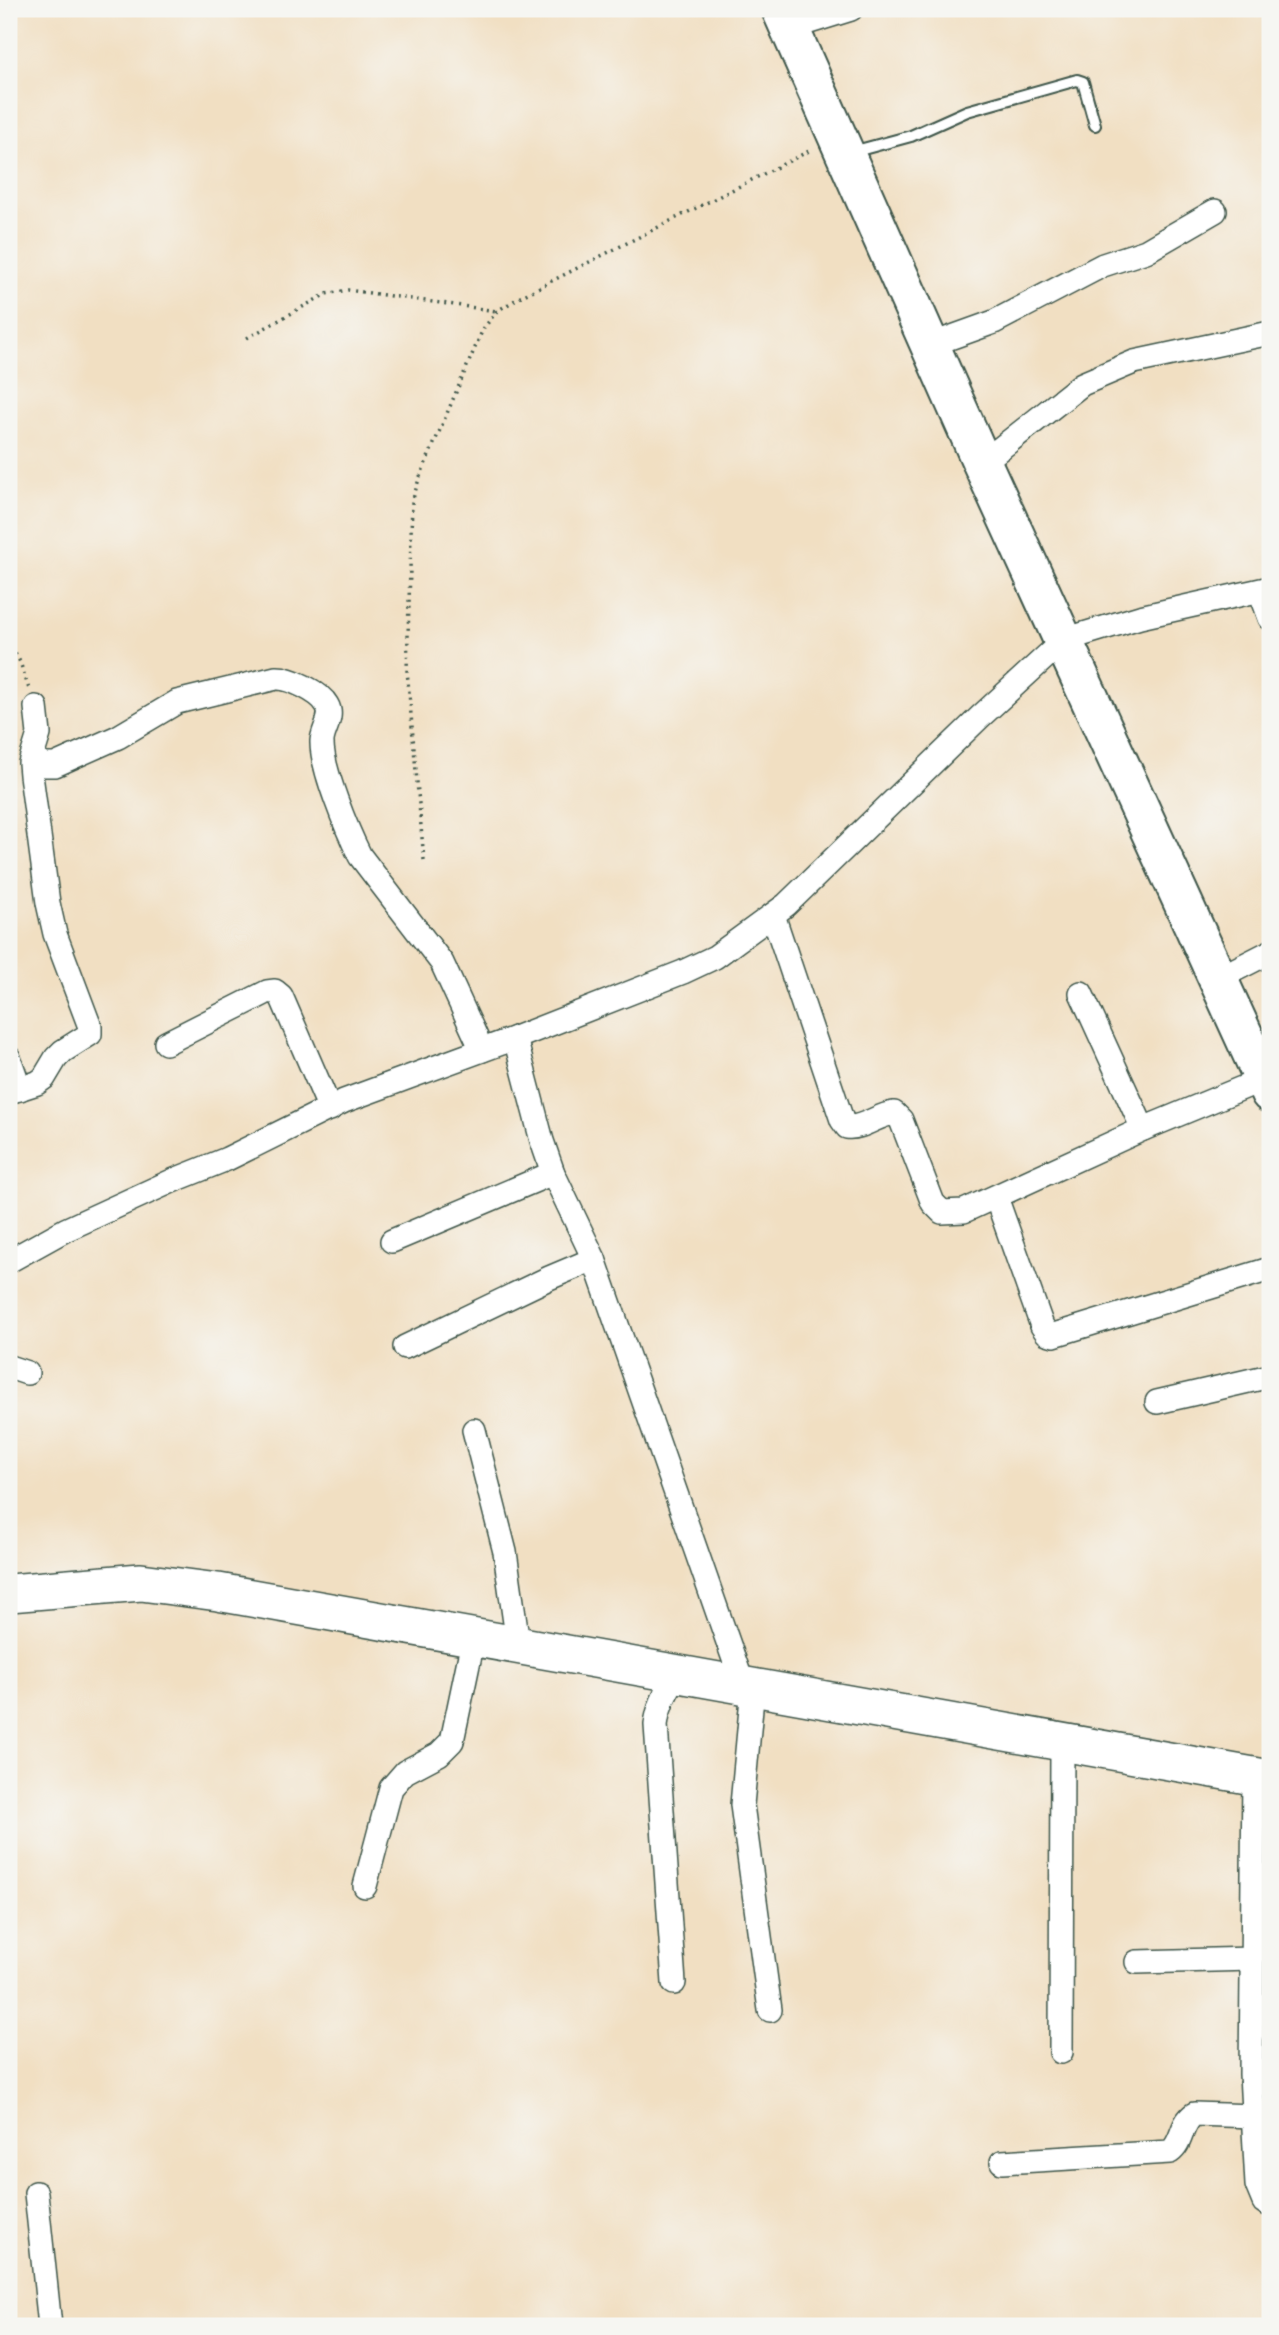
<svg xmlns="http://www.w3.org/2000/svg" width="1279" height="2335" font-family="Dekko,sans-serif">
  <rect width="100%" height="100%" fill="#f6f6f2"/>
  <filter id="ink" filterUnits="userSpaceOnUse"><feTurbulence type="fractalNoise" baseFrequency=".0143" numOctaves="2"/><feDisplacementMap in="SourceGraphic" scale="14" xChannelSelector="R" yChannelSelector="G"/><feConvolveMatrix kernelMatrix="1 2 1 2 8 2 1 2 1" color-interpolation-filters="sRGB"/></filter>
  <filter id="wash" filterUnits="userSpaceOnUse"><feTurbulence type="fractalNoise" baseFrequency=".00686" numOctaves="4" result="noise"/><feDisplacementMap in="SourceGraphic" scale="28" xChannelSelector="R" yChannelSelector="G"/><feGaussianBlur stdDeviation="1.57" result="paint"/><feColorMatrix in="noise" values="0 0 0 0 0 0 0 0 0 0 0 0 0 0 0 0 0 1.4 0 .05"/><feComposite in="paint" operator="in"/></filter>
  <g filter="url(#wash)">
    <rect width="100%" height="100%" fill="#f1dfc2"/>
  </g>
  <g filter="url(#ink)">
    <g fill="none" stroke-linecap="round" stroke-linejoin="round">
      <defs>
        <polyline id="lane" points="852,152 911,136 967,111 1077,80 1083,82 1095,125"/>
        <g id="street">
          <polyline points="790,28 851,9"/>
          <polyline points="930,345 994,322 1103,265 1146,251 1215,211"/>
          <polyline points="982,463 1082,384 1134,362 1270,333"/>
          <polyline points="1260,591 1270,618"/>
          <path d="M32 759 45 765H55L118 737 177 702 276 678C289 677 320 692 327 705 334 717 323 729 322 741 321 768 348 832 360 856L442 963 482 1050"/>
          <path d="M773 915 842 1120 847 1127C863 1129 877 1115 894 1113L901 1120 933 1203 942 1212 964 1211 1143 1129 1264 1079"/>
          <polyline points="1217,979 1270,952"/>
          <polyline points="1081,993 1143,1129"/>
          <polyline points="515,1038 542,1141 553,1173 594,1259 743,1685"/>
          <polyline points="166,1043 267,992 275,991 281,996 330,1109"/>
          <polyline points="9,1058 20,1089"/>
          <polyline points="9,1092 37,1083 44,1078 56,1058 63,1051 90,1034 90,1027 55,934 48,903 31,775 30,763 39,734 36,707"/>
          <polyline points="996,1197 1042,1326 1047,1333 1054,1335 1270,1269"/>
          <polyline points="392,1241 553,1173"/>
          <polyline points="9,1261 65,1230 172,1181 227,1159 344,1101 515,1038 683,972 715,957 786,905 980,717 1064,640 1140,617 1270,588"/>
          <polyline points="405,1347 549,1278 594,1259"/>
          <polyline points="9,1367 27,1373"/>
          <polyline points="1157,1402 1270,1376"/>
          <polyline points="474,1430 505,1552 518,1644"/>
          <polyline points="753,1687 742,1805 770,2010"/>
          <polyline points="1254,1776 1251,2074 1257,2185 1264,2202 1270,2205"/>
          <polyline points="365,1886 391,1788 405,1772 439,1754 452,1741 474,1636"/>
          <polyline points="1137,1962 1252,1959"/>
          <path d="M674 1983 656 1725C658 1705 668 1690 677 1673"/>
          <polyline points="1061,2052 1062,1742"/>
          <path d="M1002 2162 1170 2152C1183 2143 1180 2124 1194 2114L1254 2116"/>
          <polyline points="36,2193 50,2326"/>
        </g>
        <polyline id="primary" points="9,1593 141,1582 218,1592 1270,1779"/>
        <polyline id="highway" points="781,9 982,463 1270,1093"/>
      </defs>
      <use href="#lane" stroke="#3e5549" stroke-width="14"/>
      <use href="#street" stroke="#3e5549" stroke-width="26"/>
      <use href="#primary" stroke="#3e5549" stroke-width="40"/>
      <use href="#highway" stroke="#3e5549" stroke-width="42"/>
      <g stroke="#3e5549" stroke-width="3.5" stroke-dasharray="2 5" stroke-linecap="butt">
        <polyline points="247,338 326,294 348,290 497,311"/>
        <polyline points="9,641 20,662 29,689"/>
        <polyline points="424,860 407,670 412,502 419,479 483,329 497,311 522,296 811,150"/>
      </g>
      <use href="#lane" stroke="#fff" stroke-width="10"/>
      <use href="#street" stroke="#fff" stroke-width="23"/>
      <use href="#primary" stroke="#fff" stroke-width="37"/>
      <use href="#highway" stroke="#fff" stroke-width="38"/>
    </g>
  </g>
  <rect width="1279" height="2335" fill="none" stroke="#f6f6f2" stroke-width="35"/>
</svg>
